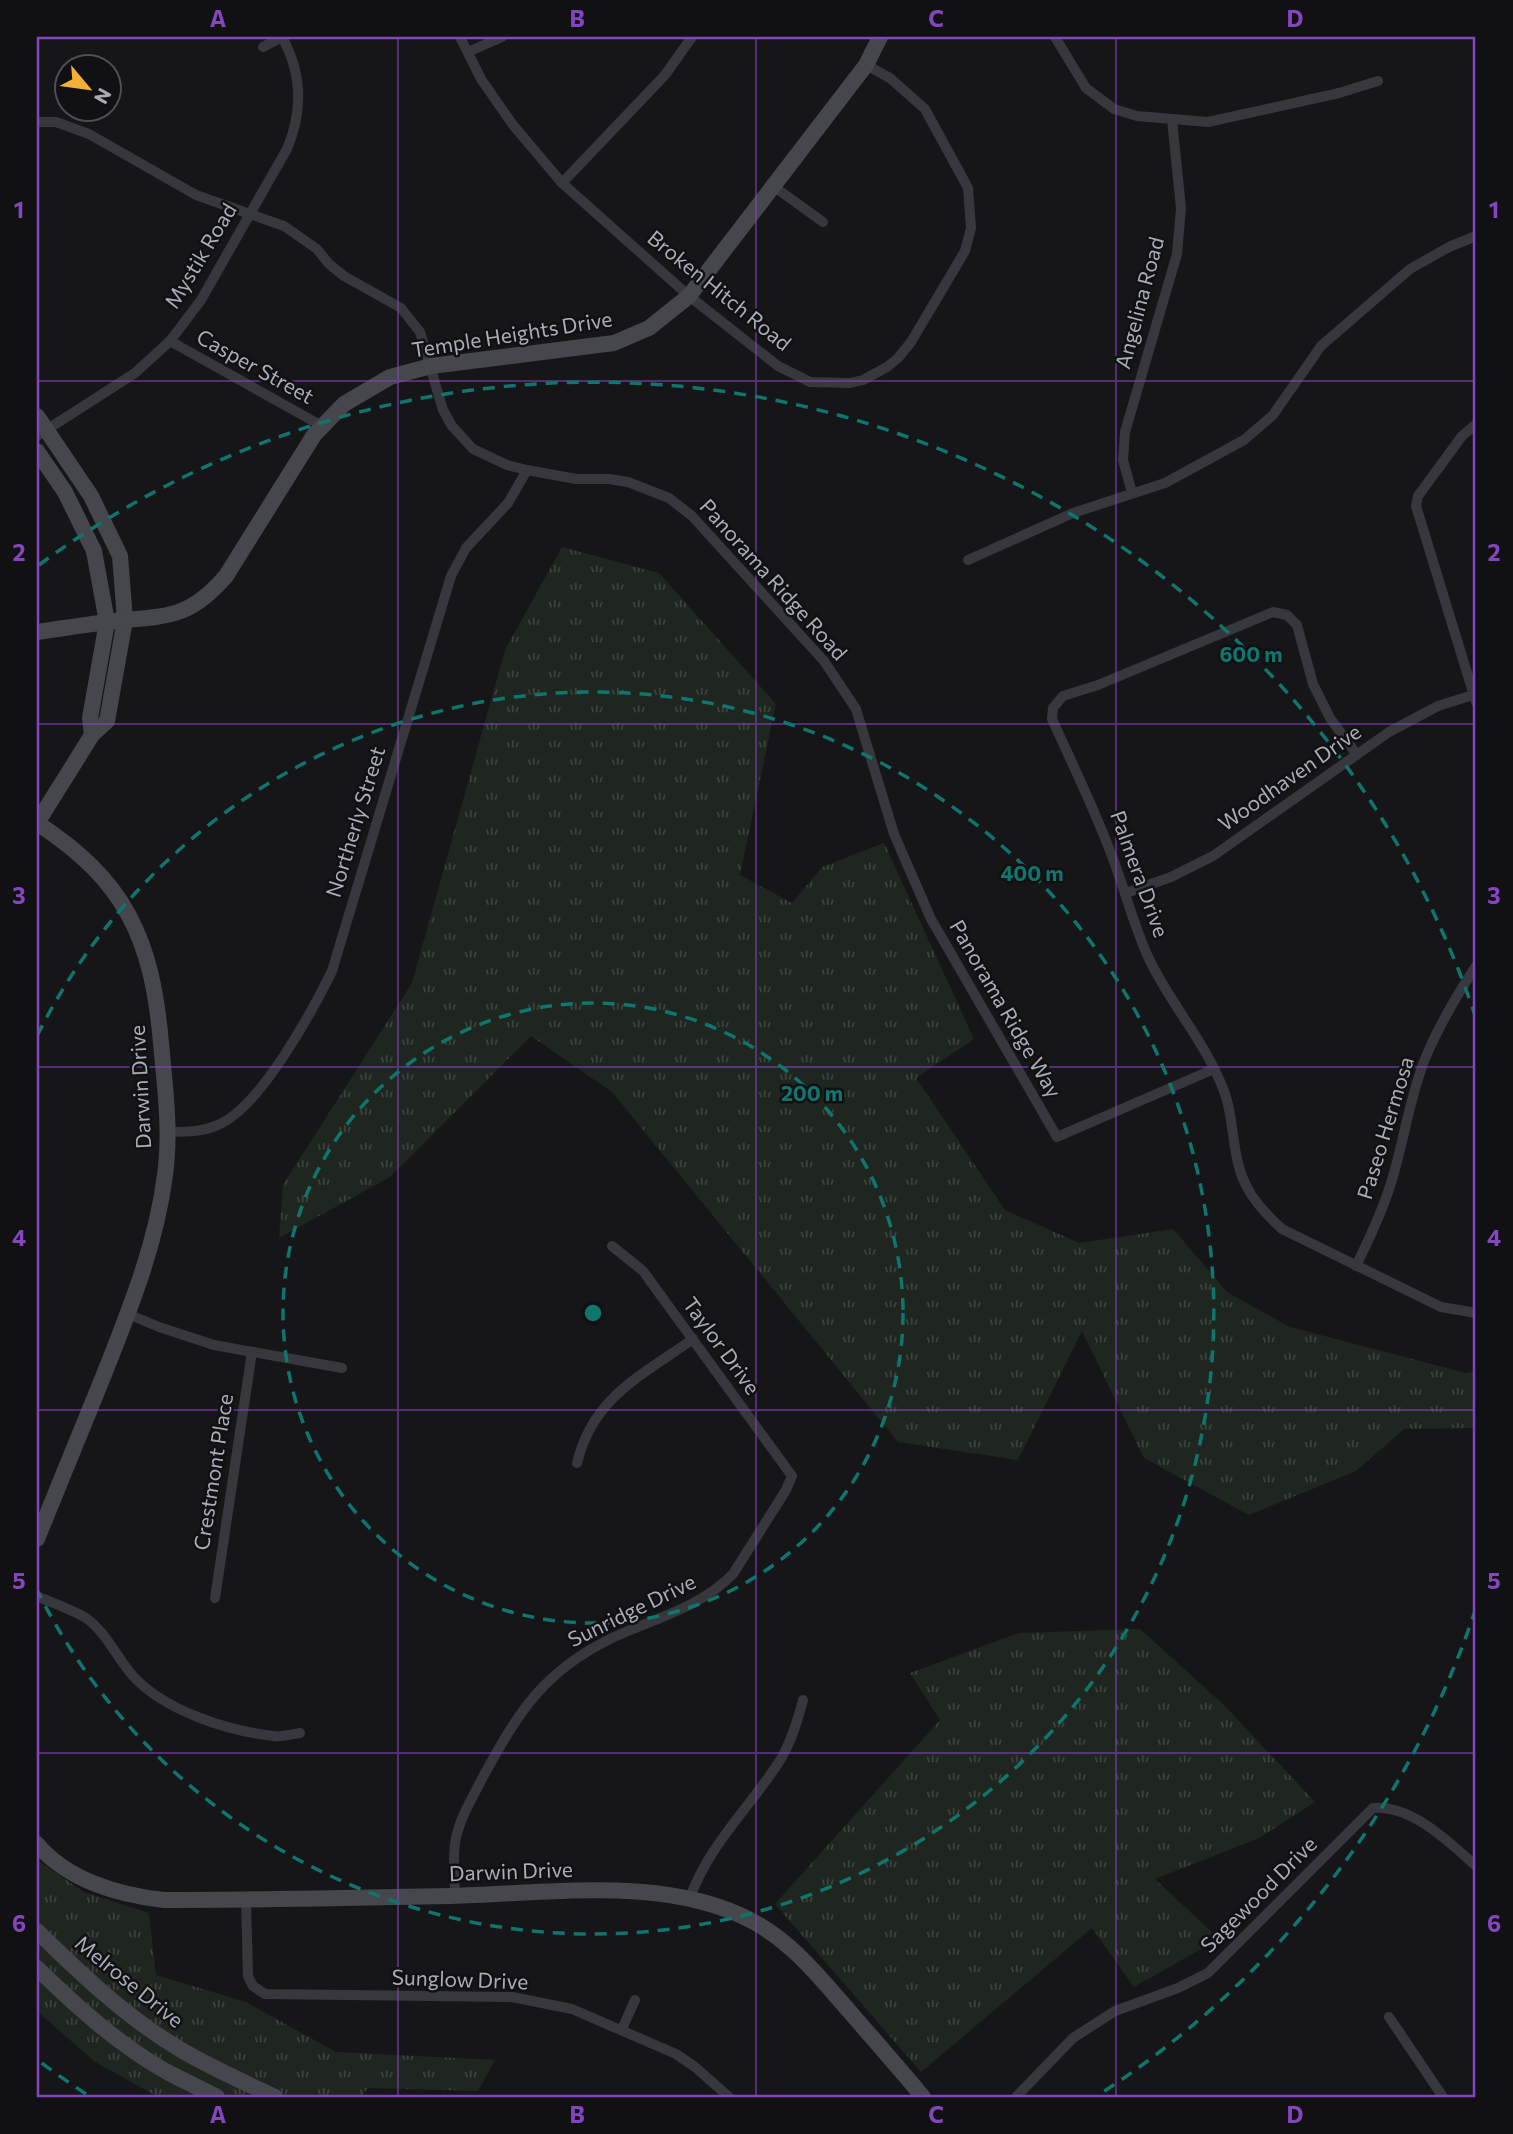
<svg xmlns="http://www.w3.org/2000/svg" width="1513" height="2134" font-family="Commissioner,sans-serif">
  <defs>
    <pattern id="grass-tufts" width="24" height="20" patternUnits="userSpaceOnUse" patternTransform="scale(1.75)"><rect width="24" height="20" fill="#1e261f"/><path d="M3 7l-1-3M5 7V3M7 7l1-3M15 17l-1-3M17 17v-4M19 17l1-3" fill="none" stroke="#3c433d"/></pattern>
  </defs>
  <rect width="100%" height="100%" fill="#161618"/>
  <g fill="url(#grass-tufts)">
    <polygon points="562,547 659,573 776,704 740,875 792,903 822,867 884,843 974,1039 916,1078 1005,1210 1079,1243 1173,1229 1227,1292 1290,1327 1466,1373 1476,1371 1476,1428 1404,1429 1356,1471 1249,1515 1144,1458 1082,1331 1018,1460 898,1442 612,1092 531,1036 390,1177 279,1238 283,1185 412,983 505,650"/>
    <polygon points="1140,1629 1225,1706 1315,1802 1259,1838 1155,1879 1219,1939 1134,1987 1092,1928 921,2072 775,1904 940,1720 910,1673 1019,1633"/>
    <polygon points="37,1860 84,1892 149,1913 156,1975 246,2002 336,2052 495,2060 478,2091 368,2088 361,2097 158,2097 94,2061 37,2011"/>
  </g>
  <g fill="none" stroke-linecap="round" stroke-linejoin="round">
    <g stroke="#37383d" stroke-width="10">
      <polyline points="460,37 481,79 513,125 562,183 689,296 778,366 810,382 850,383 863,380 887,367 898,358 911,342 965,251 971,228 968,188 925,109 890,78 866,65"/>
      <polyline points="1055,37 1086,88 1114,109 1137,116 1208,122 1339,93 1378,81"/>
      <polyline points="263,47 282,37"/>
      <polyline points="468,52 502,37"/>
      <polyline points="37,122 56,122 89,134 196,195 284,226 317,249 329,264 344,276 401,308 420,332 443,410 452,426 473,449 507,465 527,470 576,479 609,479 628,482 669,498 692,516 824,661 856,709 894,834 931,919 1057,1137 1214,1069"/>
      <polyline points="562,183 665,75 692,37"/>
      <polyline points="773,186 823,222"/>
      <polyline points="170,341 322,426"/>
      <polyline points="1476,424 1462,436 1418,496 1416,506 1476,702"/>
      <path d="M37 436 135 373 170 341 201 300 287 149C303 111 302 73 282 37"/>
      <polyline points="1132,493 1123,460 1125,432 1177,254 1181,208 1172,120"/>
      <polyline points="968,560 1073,513 1165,483 1244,440 1273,415 1321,346 1410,269 1449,247 1476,236"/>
      <path d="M1357 755 1330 718 1313 684 1297 625 1287 615 1273 612 1098 685 1063 696 1053 708 1052 719C1072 763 1093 806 1110 851 1124 886 1134 928 1150 961 1171 1004 1204 1041 1222 1086 1236 1118 1230 1158 1248 1189 1256 1204 1270 1218 1282 1229L1441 1307 1476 1313"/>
      <polyline points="1126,893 1171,877 1213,856 1389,732 1438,706 1476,694"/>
      <path d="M168 1132C187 1132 205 1132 222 1123 262 1103 312 1012 332 971L451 576 466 548 508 503 527 470"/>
      <path d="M1356 1266C1369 1239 1382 1212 1391 1183 1404 1142 1409 1099 1425 1059 1438 1027 1457 995 1476 966"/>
      <polyline points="128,1314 159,1327 214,1345 342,1368"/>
      <path d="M577 1463C593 1397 641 1376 693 1339"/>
      <path d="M37 1596C52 1603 71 1609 86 1618 106 1632 117 1658 133 1676 165 1711 228 1731 274 1736 282 1737 292 1734 300 1733"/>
      <polyline points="215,1598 252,1352"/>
      <path d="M455 1896C455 1879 452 1854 456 1838 461 1815 474 1795 484 1775 519 1711 544 1671 612 1638 653 1619 700 1608 733 1574L786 1490 792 1476 643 1271 612 1246"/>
      <polyline points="246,1900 248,1976 253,1986 265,1994 512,1997 572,2009 676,2054 695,2067 729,2097"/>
      <path d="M689 1900C709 1845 745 1813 777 1765 790 1746 797 1723 803 1700"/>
      <polyline points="1389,2017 1443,2097"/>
      <polyline points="622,2029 635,2000"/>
      <path d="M1016 2097 1073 2038 1115 2011 1178 1988 1208 1973 1373 1808C1412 1805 1449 1842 1476 1866"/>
    </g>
    <g stroke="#45474d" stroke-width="16">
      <polyline points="37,416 91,496 120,556 125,620 107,721 92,735 37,823"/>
      <polyline points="37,451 65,492 94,551 107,622 90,718 92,735"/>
      <path d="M37 632C66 628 95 623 124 620 173 616 192 615 226 576L314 435 344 404 390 377 431 366 614 343 649 328 689 296 866 65 880 37"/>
      <path d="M37 823C126 881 152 939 161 1043 165 1087 171 1131 165 1175 156 1246 129 1311 103 1377 81 1431 59 1485 37 1539"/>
      <path d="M37 1844C67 1880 118 1895 164 1900 259 1900 355 1898 451 1896 546 1894 666 1874 754 1922 794 1944 821 1979 850 2012 875 2041 899 2068 923 2097"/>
      <path d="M37 1931C82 1975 128 2019 183 2051 212 2068 244 2082 275 2097"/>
      <path d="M37 1968C77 2007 120 2046 169 2073 185 2081 201 2089 217 2097"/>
    </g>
  </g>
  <path fill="none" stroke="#8446be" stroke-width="2" stroke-opacity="0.55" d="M398 37V2097M756 37V2097M1116 37V2097M37 381H1476M37 724H1476M37 1067H1476M37 1410H1476M37 1753H1476"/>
  <g fill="none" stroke="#0f766e" stroke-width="3.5" stroke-dasharray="12 9">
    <circle cx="593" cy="1313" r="310"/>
    <path d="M37 1036A621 621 0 1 1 37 1590"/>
    <path d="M1476 1608A931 931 0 0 1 1100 2094M86 2094A931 931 0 0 1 39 2061M39 565A931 931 0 0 1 1476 1018"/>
  </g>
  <g text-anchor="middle" stroke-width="5" stroke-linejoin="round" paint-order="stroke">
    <g font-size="21" fill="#a8adb8" stroke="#111113">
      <text transform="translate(201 256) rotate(-59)" y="7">Mystik Road</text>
      <text transform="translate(719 291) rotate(39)" y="7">Broken Hitch Road</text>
      <text transform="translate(1140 303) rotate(-75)" y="7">Angelina Road</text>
      <text transform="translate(512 335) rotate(-9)" y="7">Temple Heights Drive</text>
      <text transform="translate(255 367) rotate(29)" y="7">Casper Street</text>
      <text transform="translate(773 580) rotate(48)" y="7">Panorama Ridge Road</text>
      <text transform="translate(1290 778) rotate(-35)" y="7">Woodhaven Drive</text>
      <text transform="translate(356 822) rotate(-73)" y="7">Northerly Street</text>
      <text transform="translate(1139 874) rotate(70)" y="7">Palmera Drive</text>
      <text transform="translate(1005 1009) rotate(60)" y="7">Panorama Ridge Way</text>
      <text transform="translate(141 1087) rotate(-93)" y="7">Darwin Drive</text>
      <text transform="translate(1386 1128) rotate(-73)" y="7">Paseo Hermosa</text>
      <text transform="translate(721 1346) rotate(54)" y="7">Taylor Drive</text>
      <text transform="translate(214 1472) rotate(-81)" y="7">Crestmont Place</text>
      <text transform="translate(632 1611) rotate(-26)" y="7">Sunridge Drive</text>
      <text transform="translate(511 1872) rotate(-2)" y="7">Darwin Drive</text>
      <text transform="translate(1259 1895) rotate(-45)" y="7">Sagewood Drive</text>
      <text transform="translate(460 1980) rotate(2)" y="7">Sunglow Drive</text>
      <text transform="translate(129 1982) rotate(39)" y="7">Melrose Drive</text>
    </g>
  </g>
  <circle cx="593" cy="1313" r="10" fill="#0f766e" stroke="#111113" stroke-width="3.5"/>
  <g font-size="21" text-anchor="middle" font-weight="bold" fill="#0f766e" stroke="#111113" stroke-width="5" stroke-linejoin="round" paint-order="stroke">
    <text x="1251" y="662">600 m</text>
    <text x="1032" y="881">400 m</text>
    <text x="812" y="1101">200 m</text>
  </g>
  <rect width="1513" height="2134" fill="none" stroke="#111113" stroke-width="77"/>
  <g transform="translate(88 88) rotate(119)"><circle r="33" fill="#111113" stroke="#4d4f55" stroke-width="2"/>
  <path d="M0-5L12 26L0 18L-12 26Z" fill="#f2b134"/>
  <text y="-10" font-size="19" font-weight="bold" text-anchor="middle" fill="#a8adb8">N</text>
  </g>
  <rect x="38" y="38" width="1436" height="2058" fill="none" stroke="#8446be" stroke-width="2.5"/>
  <g font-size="23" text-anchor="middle" font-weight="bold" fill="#8446be">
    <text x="218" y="27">A</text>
    <text x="577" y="27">B</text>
    <text x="936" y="27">C</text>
    <text x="1295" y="27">D</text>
    <text x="19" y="218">1</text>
    <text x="1494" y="218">1</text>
    <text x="19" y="561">2</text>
    <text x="1494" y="561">2</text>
    <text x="19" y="904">3</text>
    <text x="1494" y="904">3</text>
    <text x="19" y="1246">4</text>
    <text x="1494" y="1246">4</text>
    <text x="19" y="1589">5</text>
    <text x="1494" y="1589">5</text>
    <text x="19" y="1932">6</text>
    <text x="1494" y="1932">6</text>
    <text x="218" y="2123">A</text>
    <text x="577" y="2123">B</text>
    <text x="936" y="2123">C</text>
    <text x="1295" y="2123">D</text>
  </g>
</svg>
